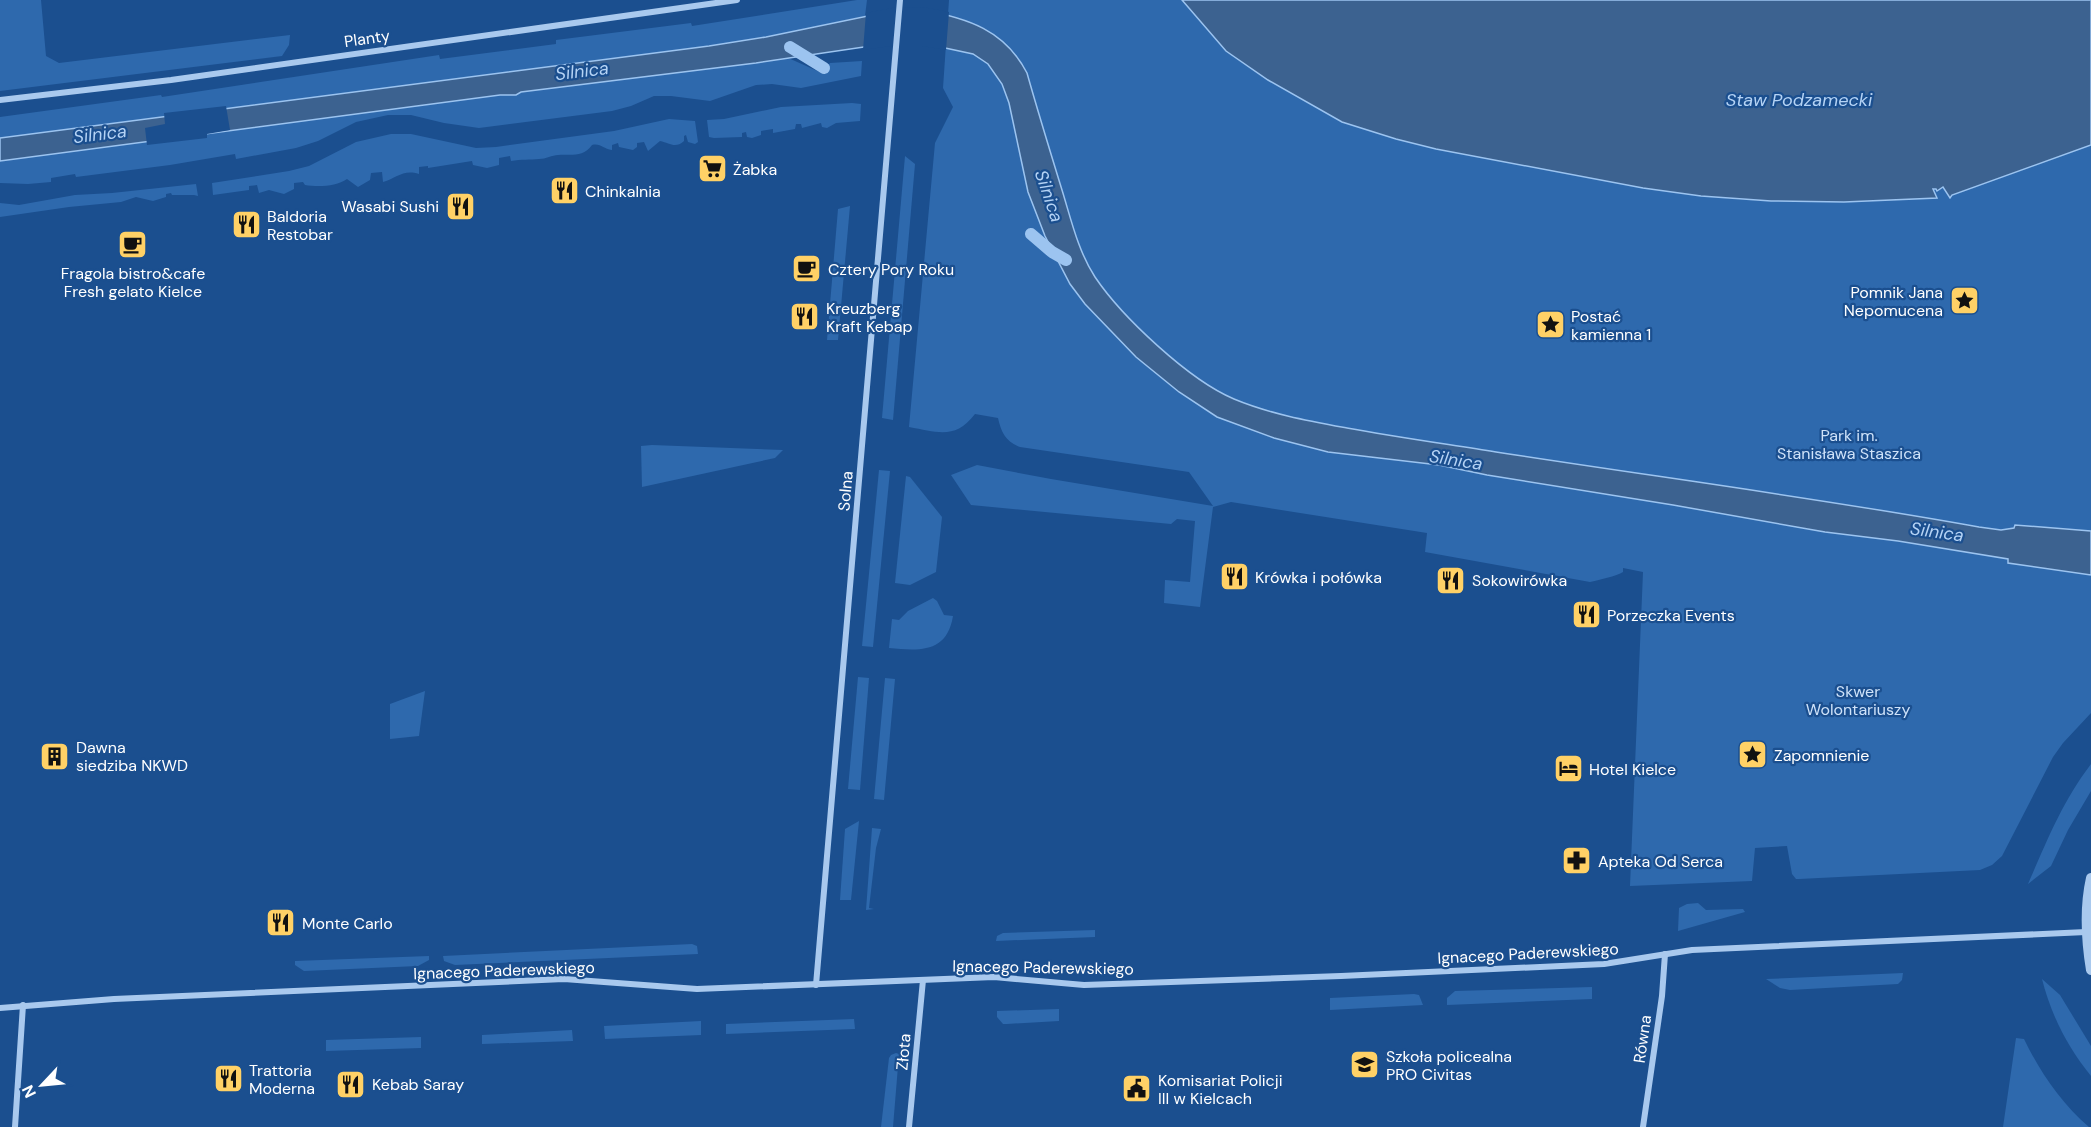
<svg xmlns="http://www.w3.org/2000/svg" width="2091" height="1127" font-family="'DM Sans',sans-serif">
  <rect width="100%" height="100%" fill="#1b4f8f"/>
  <g fill="#2e69ad">
    <polygon points="0,0 41,0 46,56 59,63 290,35 289,45 282,56 0,91"/>
    <polygon points="857,0 867,0 865,16 766,37 709,46 0,138 0,117 161,95 162,97 439,55 440,59 556,44 556,40 691,23 692,26"/>
    <path d="M949 0H1182L1226 51 1268 80 1396 139 1436 149 1643 188 1734 199 1771 201 1936 189 1937 191 1943 187 1952 195 2091 145V713L2063 743 2053 757 2002 856 1992 865 1980 870 1799 879H1796L1792 874 1787 846 1755 848 1752 881 1630 886 1643 572 1623 568V572C1617 576 1598 580 1590 582L1425 552 1427 533 1231 502 1213 507 1200 607 1164 603 1165 580 1190 582 1195 521 1177 519 1171 524 971 505 951 475 977 465 1051 479 1213 506 1189 472 1020 447C1006 442 1001 432 998 418L975 414C955 440 938 432 909 427L935 143 953 107 943 88Z"/>
    <path d="M786 57 822 73 830 63 862 61 861 76 801 88 772 84 756 85 710 101 671 96H654L631 106 612 111 479 128 444 123 411 115H388L356 122 318 141 296 148 236 159 235 154 170 165 76 177 75 174 51 178V182L28 184 0 183V161L500 95H516L521 92C609 79 698 73 786 57Z"/>
    <polygon points="852,103 861,104 860,121 836,123 827,128 822,127 821,123 802,128 801,124 796,124 795,129 773,133 773,129 761,131 761,135 752,138 747,137 746,132 742,133 742,137 714,138 709,137 707,120 724,119 781,107"/>
    <path d="M669 119 695 121 698 142 695 144 688 142 686 135 684 136V141C675 149 670 143 660 141L648 151 644 142 637 143V147L633 150 619 147 618 143 612 145V150C603 149 601 143 592 145 583 158 571 154 558 155 552 155 546 159 539 159 530 160 521 159 511 161L510 156 499 158V165L487 168 473 165 472 161 428 168V166L419 167V174C403 169 397 178 383 182L382 172 371 173 370 180 358 187 347 179C336 187 317 187 305 185L303 182 294 183V189L284 194 269 190 259 193 257 185 249 186V190L213 195 212 183 289 171 309 166 356 142 391 134H411L476 148 496 147 614 131Z"/>
    <polygon points="905,156 915,164 893,420 882,418"/>
    <polygon points="196,184 198,196 194,195 172,195 171,193 166,194 166,197 153,201 136,197 121,202 69,207 0,217 0,203 19,205 75,195 112,193"/>
    <polygon points="850,206 838,340 827,340 838,209"/>
    <polygon points="641,446 652,445 783,450 775,458 642,487"/>
    <polygon points="879,470 890,471 873,647 862,646"/>
    <polygon points="906,476 910,477 942,517 936,572 910,585 895,583"/>
    <path d="M933 598 937 601 944 615 953 616C947 653 920 651 889 648L892 619 899 620 908 611Z"/>
    <polygon points="858,677 869,678 860,790 848,789"/>
    <polygon points="885,678 895,679 884,800 874,799"/>
    <polygon points="425,691 419,736 390,739 390,704"/>
    <path d="M2091 764V791L2068 830 2051 866 2028 884C2047 841 2062 802 2091 764Z"/>
    <polygon points="859,821 851,900 840,900 845,829"/>
    <polygon points="872,828 881,829 876,848 869,908 874,909 866,910"/>
    <polygon points="1698,903 1706,910 1743,909 1745,912 1678,931 1679,908 1687,904"/>
    <polygon points="1095,930 1095,937 996,941 997,936 1003,933"/>
    <polygon points="692,944 697,946 698,954 455,965 444,961 443,956"/>
    <polygon points="429,956 429,960 418,966 304,971 295,965 295,961"/>
    <polygon points="1903,973 1902,980 1898,984 1790,990 1780,988 1766,979"/>
    <path d="M2042 979 2060 995 2091 1046V1076C2068 1048 2051 1015 2042 979Z"/>
    <polygon points="1592,987 1592,999 1447,1005 1447,998 1455,991"/>
    <polygon points="1414,994 1419,995 1423,1005 1330,1010 1330,998"/>
    <polygon points="1059,1009 1059,1021 1007,1024 1003,1024 997,1017 997,1011"/>
    <polygon points="854,1019 855,1029 726,1034 726,1024"/>
    <polygon points="701,1021 701,1035 605,1039 604,1026"/>
    <polygon points="572,1030 573,1041 482,1044 482,1035"/>
    <polygon points="421,1037 421,1048 326,1051 326,1040"/>
    <path d="M2016 1038 2024 1039C2040 1072 2061 1103 2089 1127H2003Z"/>
    <polygon points="896,1053 899,1054 893,1127 881,1127 889,1058 891,1055"/>
  </g>
  <g fill="#3c6290" stroke="#9cc4f0" stroke-width="1.5">
    <polygon points="1182,0 2091,0 2091,145 1952,195 1950,198 1943,187 1937,191 1936,189 1933,189 1937,198 1844,202 1771,201 1701,196 1643,188 1436,149 1396,139 1342,122 1268,80 1226,51"/>
    <path d="M923 10C967 18 1005 30 1027 73 1038 112 1050 151 1062 190 1071 219 1078 251 1095 277 1122 317 1189 380 1234 399 1270 414 1309 421 1347 428 1396 437 1446 444 1496 452 1657 477 1819 498 1979 527L2001 530 2014 528 2015 525 2091 531V575L2008 563V559L1898 541 1825 532 1673 505 1487 475 1439 465 1328 452 1274 438 1217 417 1179 392 1136 357 1085 304 1070 284 1045 236 1028 192 1009 103 1002 84 988 64 973 54 922 43H891L756 63 521 92 516 95H500L0 161V138L709 46 766 37 892 11Z"/>
  </g>
  <g fill="#1b4f8f">
    <polygon points="923,7 949,12 946,50 922,46 891,46 863,50 866,13 892,8"/>
    <polygon points="226,106 230,130 207,134 207,138 147,145 145,128 165,124 164,113"/>
  </g>
  <g fill="none" stroke-linecap="round" stroke-linejoin="round">
    <g stroke="#9cc4f0" stroke-width="12">
      <polyline points="790,47 824,68"/>
      <polyline points="1031,234 1052,252 1066,260"/>
    </g>
    <g stroke="#a9c9ee" stroke-width="6">
      <polyline points="0,100 171,80 737,0"/>
      <polyline points="816,985 900,0"/>
      <polyline points="0,1008 114,999 564,979 697,989 994,977 1084,985 1341,976 1604,964 1692,950 2086,932"/>
      <polyline points="15,1127 23,1005"/>
      <polyline points="909,1127 923,980"/>
      <polyline points="1643,1127 1662,996 1665,954"/>
    </g>
    <path stroke="#a9c9ee" stroke-width="10" d="M2091 878C2084 909 2086 939 2091 970"/>
  </g>
  <defs>
    <symbol id="supermarket-square" viewBox="-11 -11 22 22"><rect x="-9" y="-9" width="18" height="18" rx="4" fill="#ffd166" stroke="#1b4f8f"/><path d="M-6-5.5h2.5l.6 2H6L4.5 2H-2.5L-4.4-4H-6ZM-1.5 3.2a1.3 1.3 0 1 0 .1 0ZM3 3.2a1.3 1.3 0 1 0 .1 0Z" fill="#111"/></symbol>
    <symbol id="restaurant-square" viewBox="-11 -11 22 22"><rect x="-9" y="-9" width="18" height="18" rx="4" fill="#ffd166" stroke="#1b4f8f"/><path d="M-5-6h1v4h1v-4h1v4h1v-4h1v5L-1.5 .5V6h-2V.5L-5-1ZM5-6V6H3V1.5H1.5Q1.5-4 5-6Z" fill="#111"/></symbol>
    <symbol id="cafe-square" viewBox="-11 -11 22 22"><rect x="-9" y="-9" width="18" height="18" rx="4" fill="#ffd166" stroke="#1b4f8f"/><path d="M-5.5-4.5H6V0H3Q3 3.5 0 3.5H-2.5Q-5.5 3.5-5.5 0ZM3-3.2v2h1.7v-2ZM-6 4.5H4V6H-6Z" fill="#111"/></symbol>
    <symbol id="sight-square" viewBox="-11 -11 22 22"><rect x="-9" y="-9" width="18" height="18" rx="4" fill="#ffd166" stroke="#1b4f8f"/><path d="M0-6L1.8-2.2L6-1.7L2.9 1.2L3.7 5.4L0 3.3L-3.7 5.4L-2.9 1.2L-6-1.7L-1.8-2.2Z" fill="#111"/></symbol>
    <symbol id="building-square" viewBox="-11 -11 22 22"><rect x="-9" y="-9" width="18" height="18" rx="4" fill="#ffd166" stroke="#1b4f8f"/><path d="M-4-6H4V6H1V3H-1V6H-4ZM-2.5-4.3h1.7v1.8h-1.7ZM.8-4.3h1.7v1.8H.8ZM-2.5-1h1.7V.8h-1.7ZM.8-1h1.7V.8H.8Z" fill="#111"/></symbol>
    <symbol id="hotel-square" viewBox="-11 -11 22 22"><rect x="-9" y="-9" width="18" height="18" rx="4" fill="#ffd166" stroke="#1b4f8f"/><path d="M-6-4.5h1.5V1H6V5H4.5V3h-9V5H-6ZM-4 0a1.8 1.8 0 1 1 3.6 0ZM.5 0V-2.5h3Q6-2.5 6 0Z" fill="#111"/></symbol>
    <symbol id="pharmacy-square" viewBox="-11 -11 22 22"><rect x="-9" y="-9" width="18" height="18" rx="4" fill="#ffd166" stroke="#1b4f8f"/><path d="M-2-6h4v4h4v4h-4v4h-4v-4h-4v-4h4Z" fill="#111"/></symbol>
    <symbol id="university-square" viewBox="-11 -11 22 22"><rect x="-9" y="-9" width="18" height="18" rx="4" fill="#ffd166" stroke="#1b4f8f"/><path d="M0-5L7-2L0 1L-7-2ZM-4 1L0 2.5L4 1V4Q0 6-4 4Z" fill="#111"/></symbol>
    <symbol id="civic-square" viewBox="-11 -11 22 22"><rect x="-9" y="-9" width="18" height="18" rx="4" fill="#ffd166" stroke="#1b4f8f"/><path d="M-.6-6.5H3V-4.5H.6V-3L4-1V1h2V6H-6V1h2V-1L-.6-3ZM-1.2 2.5V6h2.4V2.5Z" fill="#111"/></symbol>
  </defs>
  <g fill-rule="evenodd">
    <use href="#supermarket-square" x="696" y="152" width="33" height="33"/>
    <use href="#restaurant-square" x="548" y="174" width="33" height="33"/>
    <use href="#restaurant-square" x="444" y="190" width="33" height="33"/>
    <use href="#restaurant-square" x="230" y="208" width="33" height="33"/>
    <use href="#cafe-square" x="116" y="228" width="33" height="33"/>
    <use href="#cafe-square" x="790" y="252" width="33" height="33"/>
    <use href="#sight-square" x="1948" y="284" width="33" height="33"/>
    <use href="#restaurant-square" x="788" y="300" width="33" height="33"/>
    <use href="#sight-square" x="1534" y="308" width="33" height="33"/>
    <use href="#restaurant-square" x="1218" y="560" width="33" height="33"/>
    <use href="#restaurant-square" x="1434" y="564" width="33" height="33"/>
    <use href="#restaurant-square" x="1570" y="598" width="33" height="33"/>
    <use href="#sight-square" x="1736" y="738" width="33" height="33"/>
    <use href="#building-square" x="38" y="740" width="33" height="33"/>
    <use href="#hotel-square" x="1552" y="752" width="33" height="33"/>
    <use href="#pharmacy-square" x="1560" y="844" width="33" height="33"/>
    <use href="#restaurant-square" x="264" y="906" width="33" height="33"/>
    <use href="#university-square" x="1348" y="1048" width="33" height="33"/>
    <use href="#restaurant-square" x="212" y="1062" width="33" height="33"/>
    <use href="#restaurant-square" x="334" y="1068" width="33" height="33"/>
    <use href="#civic-square" x="1120" y="1072" width="33" height="33"/>
  </g>
  <g text-anchor="middle" stroke-width="4.5" stroke-linejoin="round" paint-order="stroke">
    <g font-size="16" fill="#fff" stroke="#1b4f8f">
      <text transform="translate(367 38) rotate(-8)" y="6">Planty</text>
      <text transform="translate(845 491) rotate(-85)" y="6">Solna</text>
      <text transform="translate(1528 953) rotate(-3)" y="6">Ignacego Paderewskiego</text>
      <text transform="translate(1043 967) rotate(1)" y="6">Ignacego Paderewskiego</text>
      <text transform="translate(504 970) rotate(-2)" y="6">Ignacego Paderewskiego</text>
      <text transform="translate(1642 1039) rotate(-82)" y="6">Równa</text>
      <text transform="translate(903 1052) rotate(-85)" y="6">Złota</text>
    </g>
    <g font-size="16" fill="#fff" stroke="#1b4f8f" text-anchor="start">
      <text x="733" y="175">Żabka</text>
      <text x="585" y="197">Chinkalnia</text>
      <text x="439" y="212" text-anchor="end">Wasabi Sushi</text>
      <text x="267" y="222">Baldoria<tspan x="267" dy="18">Restobar</tspan></text>
      <text x="828" y="275">Cztery Pory Roku</text>
      <text x="133" y="279" text-anchor="middle">Fragola bistro&amp;cafe<tspan x="133" dy="18">Fresh gelato Kielce</tspan></text>
      <text x="1943" y="298" text-anchor="end">Pomnik Jana<tspan x="1943" dy="18">Nepomucena</tspan></text>
      <text x="826" y="314">Kreuzberg<tspan x="826" dy="18">Kraft Kebap</tspan></text>
      <text x="1571" y="322">Postać<tspan x="1571" dy="18">kamienna 1</tspan></text>
      <text x="1255" y="583">Krówka i połówka</text>
      <text x="1472" y="586">Sokowirówka</text>
      <text x="1607" y="621">Porzeczka Events</text>
      <text x="76" y="753">Dawna<tspan x="76" dy="18">siedziba NKWD</tspan></text>
      <text x="1774" y="761">Zapomnienie</text>
      <text x="1589" y="775">Hotel Kielce</text>
      <text x="1598" y="867">Apteka Od Serca</text>
      <text x="302" y="929">Monte Carlo</text>
      <text x="1386" y="1062">Szkoła policealna<tspan x="1386" dy="18">PRO Civitas</tspan></text>
      <text x="249" y="1076">Trattoria<tspan x="249" dy="18">Moderna</tspan></text>
      <text x="1158" y="1086">Komisariat Policji<tspan x="1158" dy="18">III w Kielcach</tspan></text>
      <text x="372" y="1090">Kebab Saray</text>
    </g>
    <g font-size="16" fill="#cfe3fa" stroke="#1b4f8f">
      <text x="1849" y="441">Park im.<tspan x="1849" dy="18">Stanisława Staszica</tspan></text>
      <text x="1858" y="697">Skwer<tspan x="1858" dy="18">Wolontariuszy</tspan></text>
    </g>
    <g font-size="18" font-style="italic" fill="#b5d3f5" stroke="#1b4f8f">
      <text transform="translate(582 71) rotate(-7)" y="6">Silnica</text>
      <text x="1799" y="106">Staw Podzamecki</text>
      <text transform="translate(100 134) rotate(-7)" y="6">Silnica</text>
      <text transform="translate(1049 196) rotate(71)" y="6">Silnica</text>
      <text transform="translate(1456 460) rotate(9)" y="6">Silnica</text>
      <text transform="translate(1937 532) rotate(8)" y="6">Silnica</text>
    </g>
  </g>
  <g transform="translate(42 1085) rotate(244)" stroke="#1b4f8f" stroke-width="4.5" paint-order="stroke">
  <path d="M0-4.5L10 22L0 15L-10 22Z" fill="#ffffff"/>
  <text y="-9" font-size="16" font-weight="bold" text-anchor="middle" fill="#ffffff">N</text>
  </g>
</svg>
